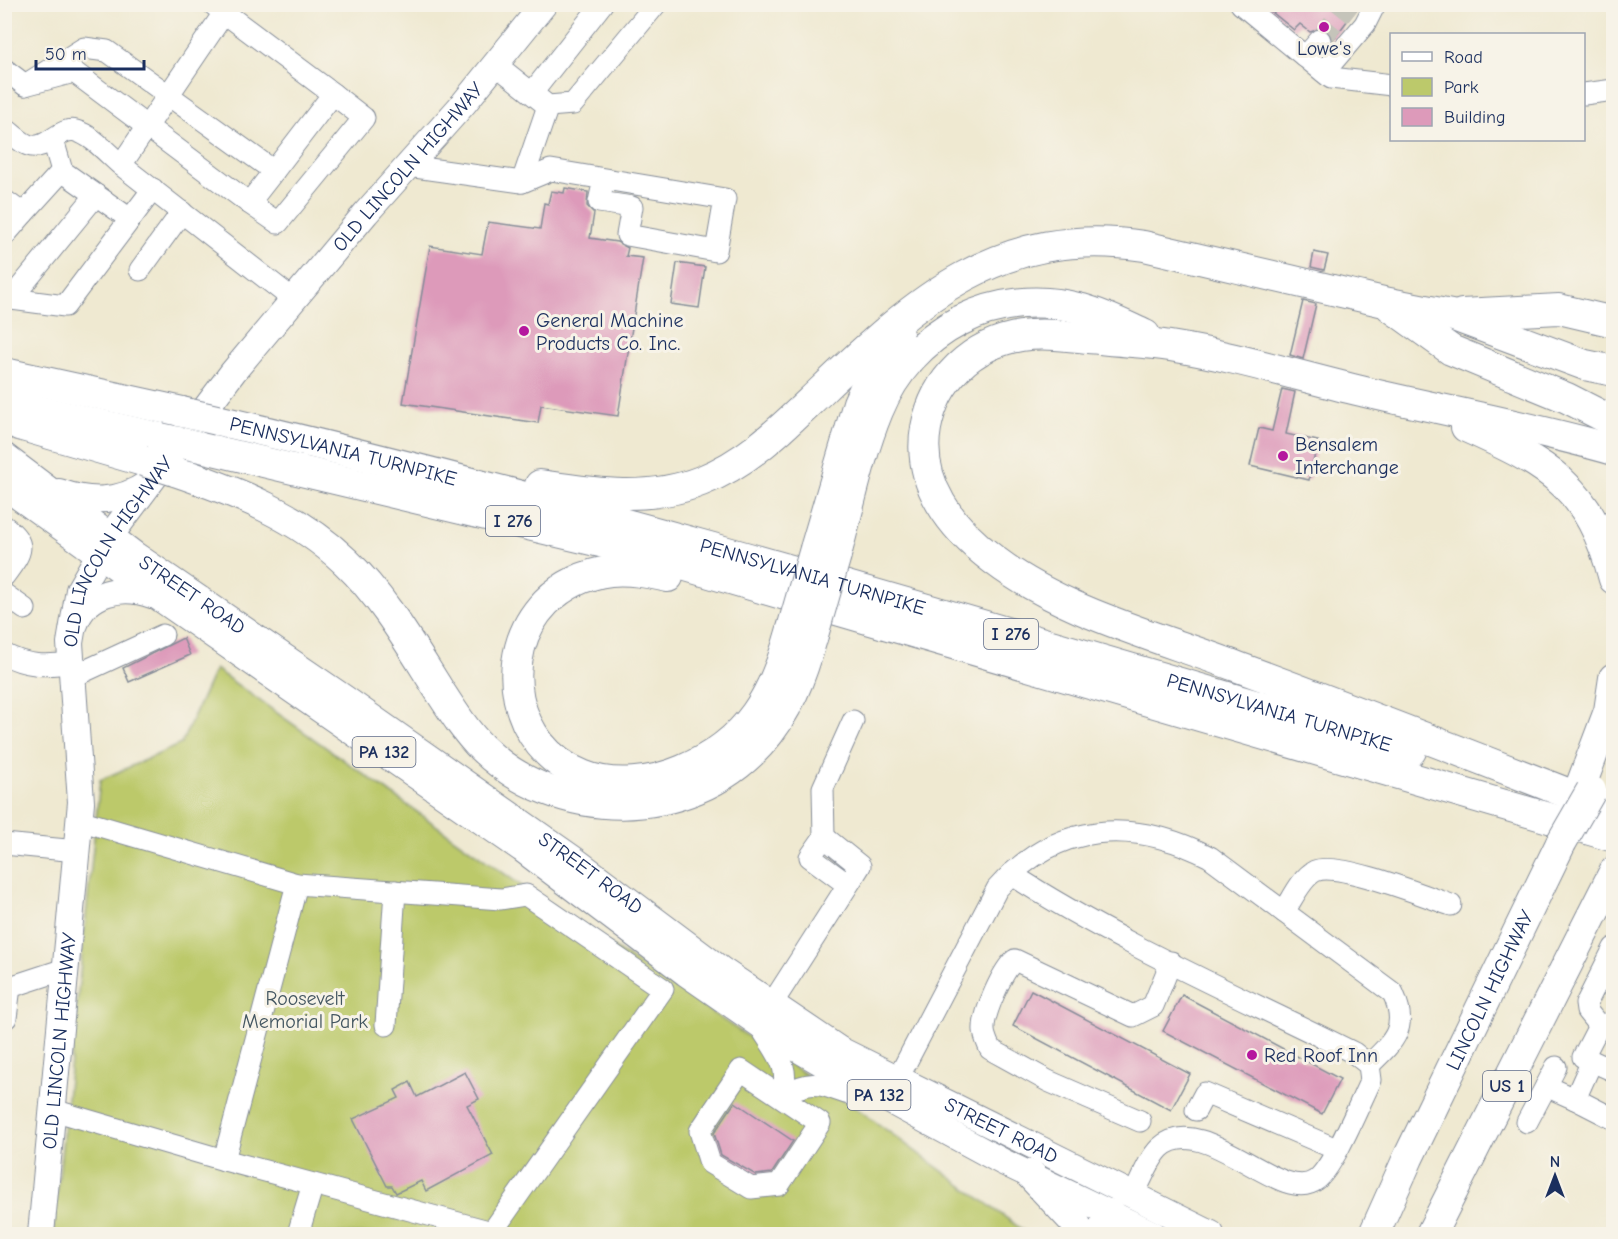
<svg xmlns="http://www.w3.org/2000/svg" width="1618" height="1239" font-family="'Comic Neue',sans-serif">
  <rect width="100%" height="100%" fill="#f7f3e8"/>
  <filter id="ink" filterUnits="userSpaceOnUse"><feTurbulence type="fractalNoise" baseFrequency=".0167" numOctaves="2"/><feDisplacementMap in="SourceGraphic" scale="12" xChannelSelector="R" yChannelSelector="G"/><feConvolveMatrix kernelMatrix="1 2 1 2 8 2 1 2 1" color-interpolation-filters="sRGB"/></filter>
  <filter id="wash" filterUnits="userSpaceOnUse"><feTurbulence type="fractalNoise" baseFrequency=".008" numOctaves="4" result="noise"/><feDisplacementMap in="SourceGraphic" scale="24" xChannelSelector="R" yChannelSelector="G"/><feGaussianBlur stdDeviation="1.35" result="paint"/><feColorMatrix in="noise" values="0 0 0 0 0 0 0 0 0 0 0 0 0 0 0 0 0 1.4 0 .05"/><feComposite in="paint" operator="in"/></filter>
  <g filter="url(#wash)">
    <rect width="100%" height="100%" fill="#efe9d1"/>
    <polygon fill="#bcc96b" stroke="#6c7c64" stroke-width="1.5" points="215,669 536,896 862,1112 1028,1234 53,1234 100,780 181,744"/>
    <g id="blocks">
      <g fill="#dd9aba">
        <polygon points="1262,4 1360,4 1332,41 1329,31 1323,28 1310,32 1300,24 1294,30"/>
        <polygon points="565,188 588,192 587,206 594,213 590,238 617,242 628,248 626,256 643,258 618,416 541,405 538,423 403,403 430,246 482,254 488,222 540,229 544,203 548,204 551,191 564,193"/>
        <polygon points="1314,252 1328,255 1324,270 1311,267"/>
        <polygon points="677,263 705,267 699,308 671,304"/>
        <polygon points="1303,301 1316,304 1303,359 1290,355"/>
        <polygon points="1282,389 1295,392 1286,434 1318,441 1309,480 1250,466 1259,428 1272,431"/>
        <polygon points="183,638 190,655 129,682 123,668"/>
        <polygon points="1031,990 1190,1074 1171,1110 1013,1026"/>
        <polygon points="1182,995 1340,1079 1322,1114 1163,1031"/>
        <polygon points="465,1072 479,1099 467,1105 493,1155 426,1191 421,1181 396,1193 392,1186 387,1186 353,1119 399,1098 395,1090 410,1082 417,1097"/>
        <polygon points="735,1102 793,1141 772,1173 756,1175 721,1155 714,1133"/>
      </g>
    </g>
  </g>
  <g filter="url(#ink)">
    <use href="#blocks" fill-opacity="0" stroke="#858c98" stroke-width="1.5"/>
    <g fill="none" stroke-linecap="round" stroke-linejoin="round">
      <polyline stroke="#c5c4ba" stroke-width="21" stroke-dasharray="21 10" stroke-linecap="butt" points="1320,40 1349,4"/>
      <defs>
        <g id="minor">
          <polyline points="1241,4 1331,78 1392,85"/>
          <polyline points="214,5 333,94 274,171"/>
          <polyline points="224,13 121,165 294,300"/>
          <polygon points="84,48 107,51 274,171 249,203 74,72 25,85"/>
          <polyline points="1305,57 1320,40"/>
          <polyline points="495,64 548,106 573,104 656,4"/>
          <polyline points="4,69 25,85"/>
          <polyline points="1324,72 1365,24 1375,4"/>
          <polyline points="532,93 602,4"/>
          <polyline points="1584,94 1614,90"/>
          <path d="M4 128C12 133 20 142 28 145 47 152 59 126 76 131 92 135 108 154 121 165"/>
          <polyline points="53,140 62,171 130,219"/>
          <polyline points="408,166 522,182 551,170 725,199 716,251 627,235 632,207 599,202 604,179"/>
          <polyline points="522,182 548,106"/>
          <polyline points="4,200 23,214 4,236"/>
          <polyline points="249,203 278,223 364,118 333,94"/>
          <polyline points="23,214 62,171"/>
          <polyline points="140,270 182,212"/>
          <polyline points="4,298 65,306 153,189"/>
          <polyline points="11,299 96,195"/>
          <path d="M4 526C30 545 20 554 4 576"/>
          <polyline points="4,594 25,609"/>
          <path d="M4 654C26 666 47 667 71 662"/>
          <polyline points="72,677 163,635"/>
          <polyline points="79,820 297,884 501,899 526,895 663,989 492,1232"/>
          <polyline points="824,837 823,788 853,721"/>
          <polyline points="4,844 77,851"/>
          <path d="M1011 874C1117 943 1240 996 1354 1053L1369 1065 1371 1080C1360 1102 1334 1167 1316 1180 1281 1207 1203 1108 1160 1148 1148 1160 1141 1181 1133 1196"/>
          <path d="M1284 912C1292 900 1301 878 1315 871 1338 861 1425 896 1451 905"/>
          <polyline points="6,1018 10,987 65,969"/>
          <polyline points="386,1025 395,891"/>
          <polyline points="1614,1025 1610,1023 1599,1026 1583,1057 1614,1071"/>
          <polyline points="1599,1026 1587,1011 1586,1004 1614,948"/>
          <polyline points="1592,1061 1575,1099 1614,1119"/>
          <polyline points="1556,1067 1546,1086 1575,1099"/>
          <polygon points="741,1070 820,1123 779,1185 751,1188 710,1163 700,1131"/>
          <path d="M897 1080 997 889C1056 821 1133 818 1210 857L1393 993C1409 1028 1394 1041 1369 1065"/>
          <path d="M781 1096C793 1065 773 1050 759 1024L848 885 860 866 824 837 810 857 848 885"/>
          <path d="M781 1096C825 1070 829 1096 869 1097"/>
          <polyline points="53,1110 224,1160 492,1232 492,1234"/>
          <polyline points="1196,1110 1205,1093 1336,1149"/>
          <path d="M1140 1121 1048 1081 990 1049C988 1044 984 1036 984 1030 983 1014 1003 969 1015 960L1133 1016 1153 1006 1171 962"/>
          <polyline points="1527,1122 1546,1086"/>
          <polyline points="224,1160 297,884"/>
          <polyline points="298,1234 313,1184"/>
        </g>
        <g id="major">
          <path id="s1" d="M4 456 135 555 344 698 576 861 720 969 840 1050 1211 1234"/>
          <polyline points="4,486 158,597 522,849 686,973 781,1039 846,1077 1003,1162 1153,1234"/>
          <path d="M59 492C90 503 119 503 147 484"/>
          <path d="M75 624C86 592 122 584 152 595"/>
          <path id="s2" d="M41 1234 81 802 70 643 79 590 110 536 233 372 366 213 464 103 544 4"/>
        </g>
        <g id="highway">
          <polyline points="1391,307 1451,350 1567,398 1614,422"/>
          <polyline points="1462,314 1559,309 1614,322"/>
          <polyline points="4,373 182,412"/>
          <polyline points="4,403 160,438"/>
          <path id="s3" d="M217 420C620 514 1015 635 1411 751"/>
          <polyline points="19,425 143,461"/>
          <path d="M1466 427C1548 464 1590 486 1614 579"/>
          <polyline points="196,446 621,547 1614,837"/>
          <path d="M175 471C237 492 297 515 346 562 384 598 411 646 439 690 452 710 465 731 482 748 557 822 687 824 760 744 788 713 802 675 813 635"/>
          <path d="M540 485C594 493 648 502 701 481 749 462 783 427 820 392 916 300 1001 224 1144 246L1384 302 1451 315 1585 365 1614 371"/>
          <polyline points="815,549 858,403 869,379 898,334"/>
          <path d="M836 555C849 508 859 457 878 411 911 330 996 285 1082 309 1104 315 1125 326 1145 335"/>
          <path d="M668 577C649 573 630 569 610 571 586 574 563 585 546 602 494 655 513 748 582 775 613 788 653 783 683 770 749 742 774 695 792 629"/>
          <polyline points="1578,793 1609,711 1614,678"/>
          <path d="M1605 808C1483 760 1361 712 1238 667 1159 637 1062 612 994 560 952 529 916 483 926 428 935 379 972 344 1021 336 1046 332 1073 337 1099 339 1122 342 1146 342 1170 346 1234 356 1298 376 1361 391 1445 411 1530 426 1614 450"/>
          <polyline points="1031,1175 1074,1221 1080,1234"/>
          <polyline points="1101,1234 1111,1214"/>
          <path id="s4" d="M1374 1234 1408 1158 1561 843"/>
          <polyline points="1431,1234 1614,872"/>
        </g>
      </defs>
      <use href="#minor" stroke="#858c98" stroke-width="23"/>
      <use href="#major" stroke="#858c98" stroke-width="28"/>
      <use href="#highway" stroke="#858c98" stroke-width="32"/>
      <use href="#minor" stroke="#fff" stroke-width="21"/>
      <use href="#major" stroke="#fff" stroke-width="26"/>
      <use href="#highway" stroke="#fff" stroke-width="30"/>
      <defs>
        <g id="highway-bridge">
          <polyline points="182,412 217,420"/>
          <polyline points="160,438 196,446"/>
          <polyline points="143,461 175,471"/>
          <polyline points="792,629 815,549"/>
          <polyline points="813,635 836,555"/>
          <polyline points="1561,843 1591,791"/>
        </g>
      </defs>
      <use href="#highway-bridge" stroke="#858c98" stroke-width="32" stroke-linecap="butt"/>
      <use href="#highway-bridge" stroke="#fff" stroke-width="30"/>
    </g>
  </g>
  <g fill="#b5179e" stroke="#f7f3e8" stroke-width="2">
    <circle cx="1324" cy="27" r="6"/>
    <circle cx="524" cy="331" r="6"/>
    <circle cx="1283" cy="456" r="6"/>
    <circle cx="1252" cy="1055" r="6"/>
  </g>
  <g text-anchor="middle" stroke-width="6" stroke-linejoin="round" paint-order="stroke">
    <g fill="#f7f3e8" stroke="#5d6a87" stroke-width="1.5">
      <rect x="486" y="506" width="54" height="30" rx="4.5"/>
      <rect x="984" y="619" width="54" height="30" rx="4.5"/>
      <rect x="352.5" y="737" width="63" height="30" rx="4.5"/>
      <rect x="1483" y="1071" width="48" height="30" rx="4.5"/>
      <rect x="847.5" y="1080" width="63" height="30" rx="4.5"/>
    </g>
    <g font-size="18" font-weight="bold" fill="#1b2f5e">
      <text x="513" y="527">I 276</text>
      <text x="1011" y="640">I 276</text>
      <text x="384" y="758">PA 132</text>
      <text x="1507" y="1092">US 1</text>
      <text x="879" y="1101">PA 132</text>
    </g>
    <g font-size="20" fill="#1b2f5e" stroke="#f7f3e8" text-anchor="start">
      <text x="1324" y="55" text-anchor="middle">Lowe's</text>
      <text x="536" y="327">General Machine<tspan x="536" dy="23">Products Co. Inc.</tspan></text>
      <text x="1295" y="451">Bensalem<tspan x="1295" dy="23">Interchange</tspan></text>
      <text x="1264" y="1062">Red Roof Inn</text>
    </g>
    <g font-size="20" fill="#1b2f5e" stroke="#f7f3e8">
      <text dy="7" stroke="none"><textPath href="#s2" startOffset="1184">OLD LINCOLN HIGHWAY</textPath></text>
      <text dy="7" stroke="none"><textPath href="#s3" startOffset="130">PENNSYLVANIA TURNPIKE</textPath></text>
      <text dy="7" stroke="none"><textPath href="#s2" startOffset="698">OLD LINCOLN HIGHWAY</textPath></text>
      <text dy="7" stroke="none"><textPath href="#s3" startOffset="616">PENNSYLVANIA TURNPIKE</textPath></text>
      <text dy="7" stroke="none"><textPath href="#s1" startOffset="234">STREET ROAD</textPath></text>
      <text dy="7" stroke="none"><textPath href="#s3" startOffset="1102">PENNSYLVANIA TURNPIKE</textPath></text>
      <text dy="7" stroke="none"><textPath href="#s1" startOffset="720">STREET ROAD</textPath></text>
      <text dy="7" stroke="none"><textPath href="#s4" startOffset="270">LINCOLN HIGHWAY</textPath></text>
      <text dy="7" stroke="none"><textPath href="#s2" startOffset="194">OLD LINCOLN HIGHWAY</textPath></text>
      <text dy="7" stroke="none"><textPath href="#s1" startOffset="1206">STREET ROAD</textPath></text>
    </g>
    <g font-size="20" fill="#435661" stroke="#f7f3e8">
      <text x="305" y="1005">Roosevelt<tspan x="305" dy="23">Memorial Park</tspan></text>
    </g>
  </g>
  <rect width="1618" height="1239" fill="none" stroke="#f7f3e8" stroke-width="24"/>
  <rect x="1390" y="33" width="195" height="108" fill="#f7f3e8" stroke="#9fa5b1" stroke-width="1.5"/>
  <rect x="1402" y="52" width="30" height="9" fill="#ffffff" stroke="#9fa5b1" stroke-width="1.5"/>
  <text x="1444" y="63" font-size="18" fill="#1b2f5e">Road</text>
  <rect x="1402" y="78" width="30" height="18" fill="#bcc96b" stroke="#9fa5b1" stroke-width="1.5"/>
  <text x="1444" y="93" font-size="18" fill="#1b2f5e">Park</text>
  <rect x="1402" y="108" width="30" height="18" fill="#dd9aba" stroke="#9fa5b1" stroke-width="1.5"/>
  <text x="1444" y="123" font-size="18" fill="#1b2f5e">Building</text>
  <g transform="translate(1555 1176)" stroke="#f7f3e8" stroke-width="4.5" paint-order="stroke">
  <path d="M0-4.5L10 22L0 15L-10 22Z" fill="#1b2f5e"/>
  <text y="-9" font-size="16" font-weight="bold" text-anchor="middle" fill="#1b2f5e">N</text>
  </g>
  <path d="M36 60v9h108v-9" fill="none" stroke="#1b2f5e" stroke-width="3"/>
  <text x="45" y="60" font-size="18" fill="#1b2f5e" stroke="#f7f3e8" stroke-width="4.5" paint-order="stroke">50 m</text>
</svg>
